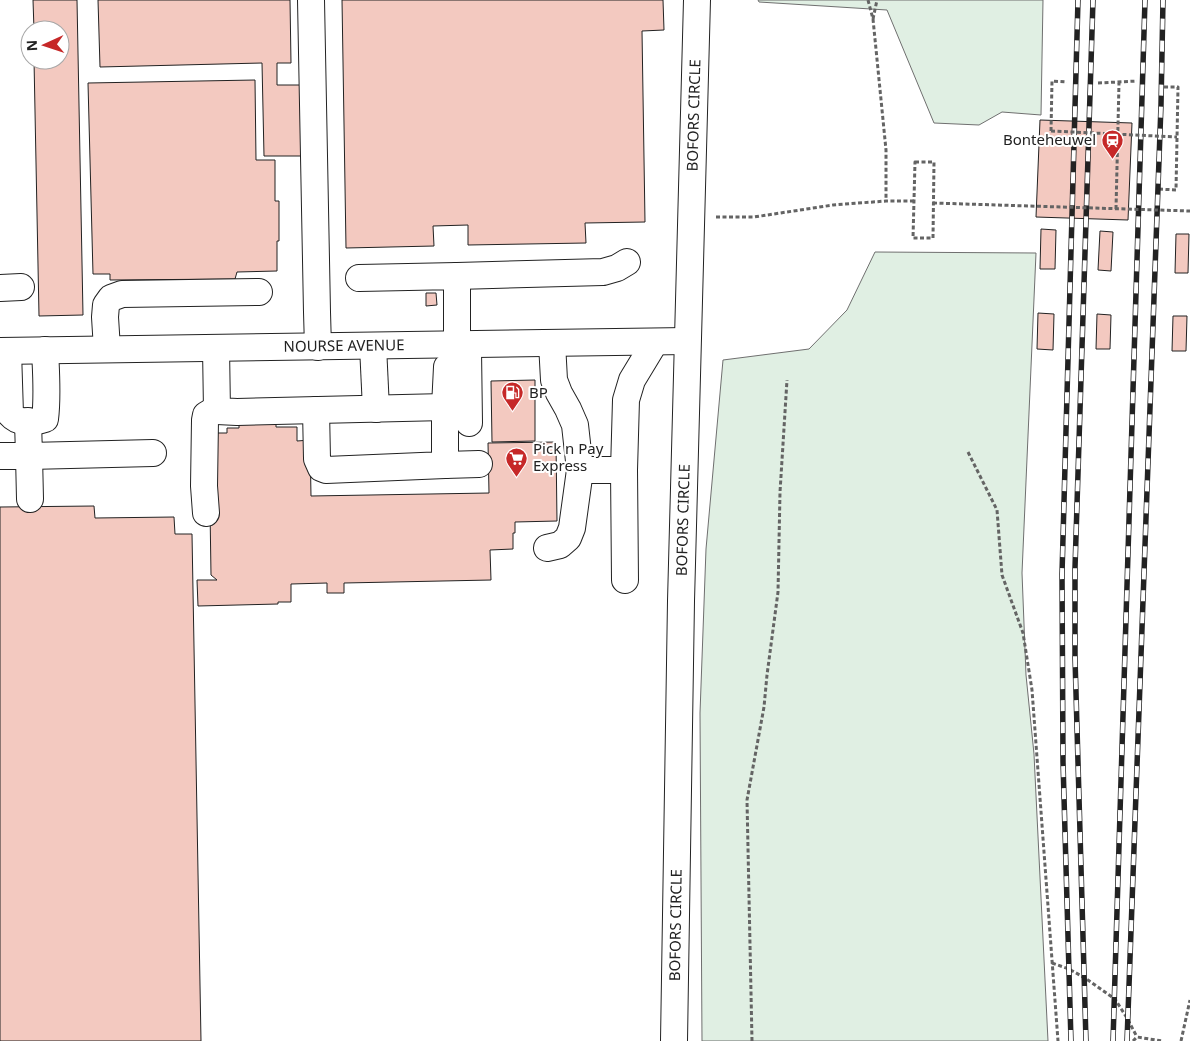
<svg xmlns="http://www.w3.org/2000/svg" width="1190" height="1041" font-family="'Noto Sans',sans-serif">
  <rect width="100%" height="100%" fill="#fff"/>
  <g fill="#e0efe3" stroke="#6f6f6f">
    <polygon points="758,0 1043,0 1041,115 1002,112 979,125 934,123 887,10 759,2"/>
    <polygon points="875,252 1036,253 1022,573 1026,675 1034,754 1048,1041 702,1041 700,713 706,549 723,360 809,349 847,310"/>
  </g>
  <g fill="#f3c9c0" stroke="#222">
    <polygon points="33,0 77,0 83,315 39,316 34,60 60,60 60,30 34,30"/>
    <polygon points="98,0 290,0 291,63 277,63 277,85 301,85 302,156 264,156 262,63 100,67"/>
    <polygon points="342,0 663,0 664,30 642,31 645,222 585,223 586,243 468,245 468,225 433,226 434,246 346,248"/>
    <polygon points="255,80 256,160 275,160 275,201 279,201 279,241 277,241 277,271 237,272 235,279 110,280 110,274 93,274 88,83"/>
    <polygon points="1040,120 1132,123 1128,220 1036,217"/>
    <polygon points="1041,229 1056,230 1055,269 1040,269"/>
    <polygon points="1100,231 1113,232 1111,271 1098,270"/>
    <polygon points="1176,234 1189,234 1188,273 1175,273"/>
    <polygon points="426,293 436,293 437,305 426,306"/>
    <polygon points="1038,313 1054,314 1053,350 1037,349"/>
    <polygon points="1097,314 1111,315 1110,349 1096,349"/>
    <polygon points="1173,316 1187,316 1186,351 1172,351"/>
    <polygon points="535,380 535,441 492,442 491,381"/>
    <polygon points="239,419 276,423 276,427 297,427 297,441 310,440 311,496 489,493 488,443 556,442 557,521 515,522 515,533 513,533 513,549 490,550 491,580 344,583 344,593 327,593 327,583 291,584 291,602 278,602 278,604 198,606 197,580 217,580 211,575 209,442 208,433 227,433 227,428 239,428"/>
    <polygon points="94,506 95,518 174,517 175,534 192,534 201,1041 0,1041 0,507"/>
  </g>
  <g fill="none" stroke-linecap="round" stroke-linejoin="round">
    <defs>
      <g id="minor">
        <polyline points="311,0 317,312 318,347"/>
        <polyline points="457,276 603,272 617,268 627,262"/>
        <polyline points="359,278 457,276 457,345"/>
        <polyline points="0,288 21,287"/>
        <polyline points="373,346 376,409"/>
        <polyline points="216,348 217,411 237,412 445,407"/>
        <polyline points="107,349 105,317 106,305 111,298 122,294 259,292"/>
        <polyline points="468,350 469,423"/>
        <path id="s1" d="M0 351 687 341"/>
        <path d="M8 351 10 414C18 424 33 423 45 419 48 396 46 373 45 350"/>
        <polyline points="316,410 317,459 321,468 326,470 445,465 445,407 447,367 468,366"/>
        <polyline points="28,421 29,456 153,453"/>
        <polyline points="0,456 29,456 30,499"/>
        <polyline points="445,465 479,464"/>
        <polyline points="580,470 624,470 625,580"/>
        <polyline points="624,470 626,400 632,380 655,342"/>
        <polyline points="206,513 204,486 205,420 206,415 211,412 217,411"/>
        <polyline points="547,548 560,545 568,538 572,528 580,470 575,425 568,409 559,393 554,380 552,343"/>
        <path id="s2" d="M674 1041 681 601 697 0"/>
      </g>
    </defs>
    <use href="#minor" stroke="#222" stroke-width="28"/>
    <g stroke="#646464" stroke-width="3" stroke-dasharray="4 2.5" stroke-linecap="butt">
      <polyline points="868,0 873,19 886,150 886,201"/>
      <polyline points="873,19 877,0"/>
      <polyline points="1098,83 1137,81"/>
      <polyline points="1051,131 1052,81 1067,82"/>
      <polygon points="915,162 934,162 933,238 913,238"/>
      <polyline points="1159,189 1176,190 1178,87 1162,87"/>
      <polyline points="1116,209 1119,83"/>
      <polyline points="716,217 754,217 833,205 886,201 914,201"/>
      <polyline points="968,452 997,510 1002,575 1023,633 1032,690 1058,1041"/>
      <polyline points="1052,963 1069,969 1085,978 1115,999 1127,1018 1137,1037"/>
      <polyline points="752,1041 747,800 764,707 767,675 778,592 780,492 787,380"/>
      <polyline points="1133,1041 1137,1037 1162,1041"/>
      <polyline points="1181,1041 1190,1000"/>
    </g>
    <use href="#minor" stroke="#fff" stroke-width="26"/>
    <defs>
      <g id="rail">
        <polyline points="1071,1041 1063,762 1062,574 1078,0"/>
        <polyline points="1086,1041 1075,658 1075,568 1093,0"/>
        <polyline points="1113,1041 1145,0"/>
        <polyline points="1127,1041 1161,105 1163,0"/>
      </g>
    </defs>
    <use href="#rail" stroke="#222" stroke-width="5.5"/>
    <use href="#rail" stroke="#fff" stroke-width="4" stroke-dasharray="11" stroke-linecap="butt"/>
    <g stroke="#646464" stroke-width="3" stroke-dasharray="4 2.5" stroke-linecap="butt">
      <polyline points="1051,131 1177,137"/>
      <polyline points="933,203 1190,211"/>
    </g>
  </g>
  <defs>
    <symbol id="station-pin" viewBox="-11 -11 22 30"><path d="M0 17L-7.5 6A9.5 9.5 0 1 1 7.5 6Z" fill="#c62828" stroke="#fff"/><path d="M-3-6H3Q5-6 5-4V2Q5 4 3 4L4.5 6H3L1.5 4h-3L-3 6H-4.5L-3 4Q-5 4-5 2V-4Q-5-6-3-6ZM-3.5-4v3h7v-3ZM-3.5 1v1.5H-2V1ZM2 1v1.5H3.5V1Z" fill="#fff"/></symbol>
    <symbol id="fuel-pin" viewBox="-11 -11 22 30"><path d="M0 17L-7.5 6A9.5 9.5 0 1 1 7.5 6Z" fill="#c62828" stroke="#fff"/><path d="M-5.5-6h7V0h2V4h1.3V-2.5L3-4.5l.8-.8L6-3V5H2.5V1h-1V6h-7ZM-4.2-4.7v3.2H.2V-4.7Z" fill="#fff"/></symbol>
    <symbol id="supermarket-pin" viewBox="-11 -11 22 30"><path d="M0 17L-7.5 6A9.5 9.5 0 1 1 7.5 6Z" fill="#c62828" stroke="#fff"/><path d="M-6-5.5h2.5l.6 2H6L4.5 2H-2.5L-4.4-4H-6ZM-1.5 3.2a1.3 1.3 0 1 0 .1 0ZM3 3.2a1.3 1.3 0 1 0 .1 0Z" fill="#fff"/></symbol>
  </defs>
  <g fill-rule="evenodd">
    <use href="#station-pin" x="1100" y="128" width="25" height="34"/>
    <use href="#fuel-pin" x="500" y="380" width="25" height="34"/>
    <use href="#supermarket-pin" x="504" y="446" width="25" height="34"/>
  </g>
  <g text-anchor="middle" stroke-width="4" stroke-linejoin="round" paint-order="stroke">
    <g font-size="15" fill="#222" stroke="#fff">
      <text dy="5" stroke="none"><textPath href="#s2" startOffset="926">BOFORS CIRCLE</textPath></text>
      <text dy="5" stroke="none"><textPath href="#s1" startOffset="344">NOURSE AVENUE</textPath></text>
      <text dy="5" stroke="none"><textPath href="#s2" startOffset="521">BOFORS CIRCLE</textPath></text>
      <text dy="5" stroke="none"><textPath href="#s2" startOffset="116">BOFORS CIRCLE</textPath></text>
    </g>
    <g font-size="15" fill="#222" stroke="#fff" text-anchor="start">
      <text x="1096" y="145" text-anchor="end">Bonteheuwel</text>
      <text x="529" y="398">BP</text>
      <text x="533" y="454">Pick n Pay<tspan x="533" dy="17">Express</tspan></text>
    </g>
  </g>
  <g transform="translate(45 45) rotate(267)"><circle r="24" fill="#ffffff" stroke="#a7a7a7"/>
  <path d="M0-4L9 19L0 12L-9 19Z" fill="#c62828"/>
  <text y="-8" font-size="14" font-weight="bold" text-anchor="middle" fill="#222222">N</text>
  </g>
</svg>
